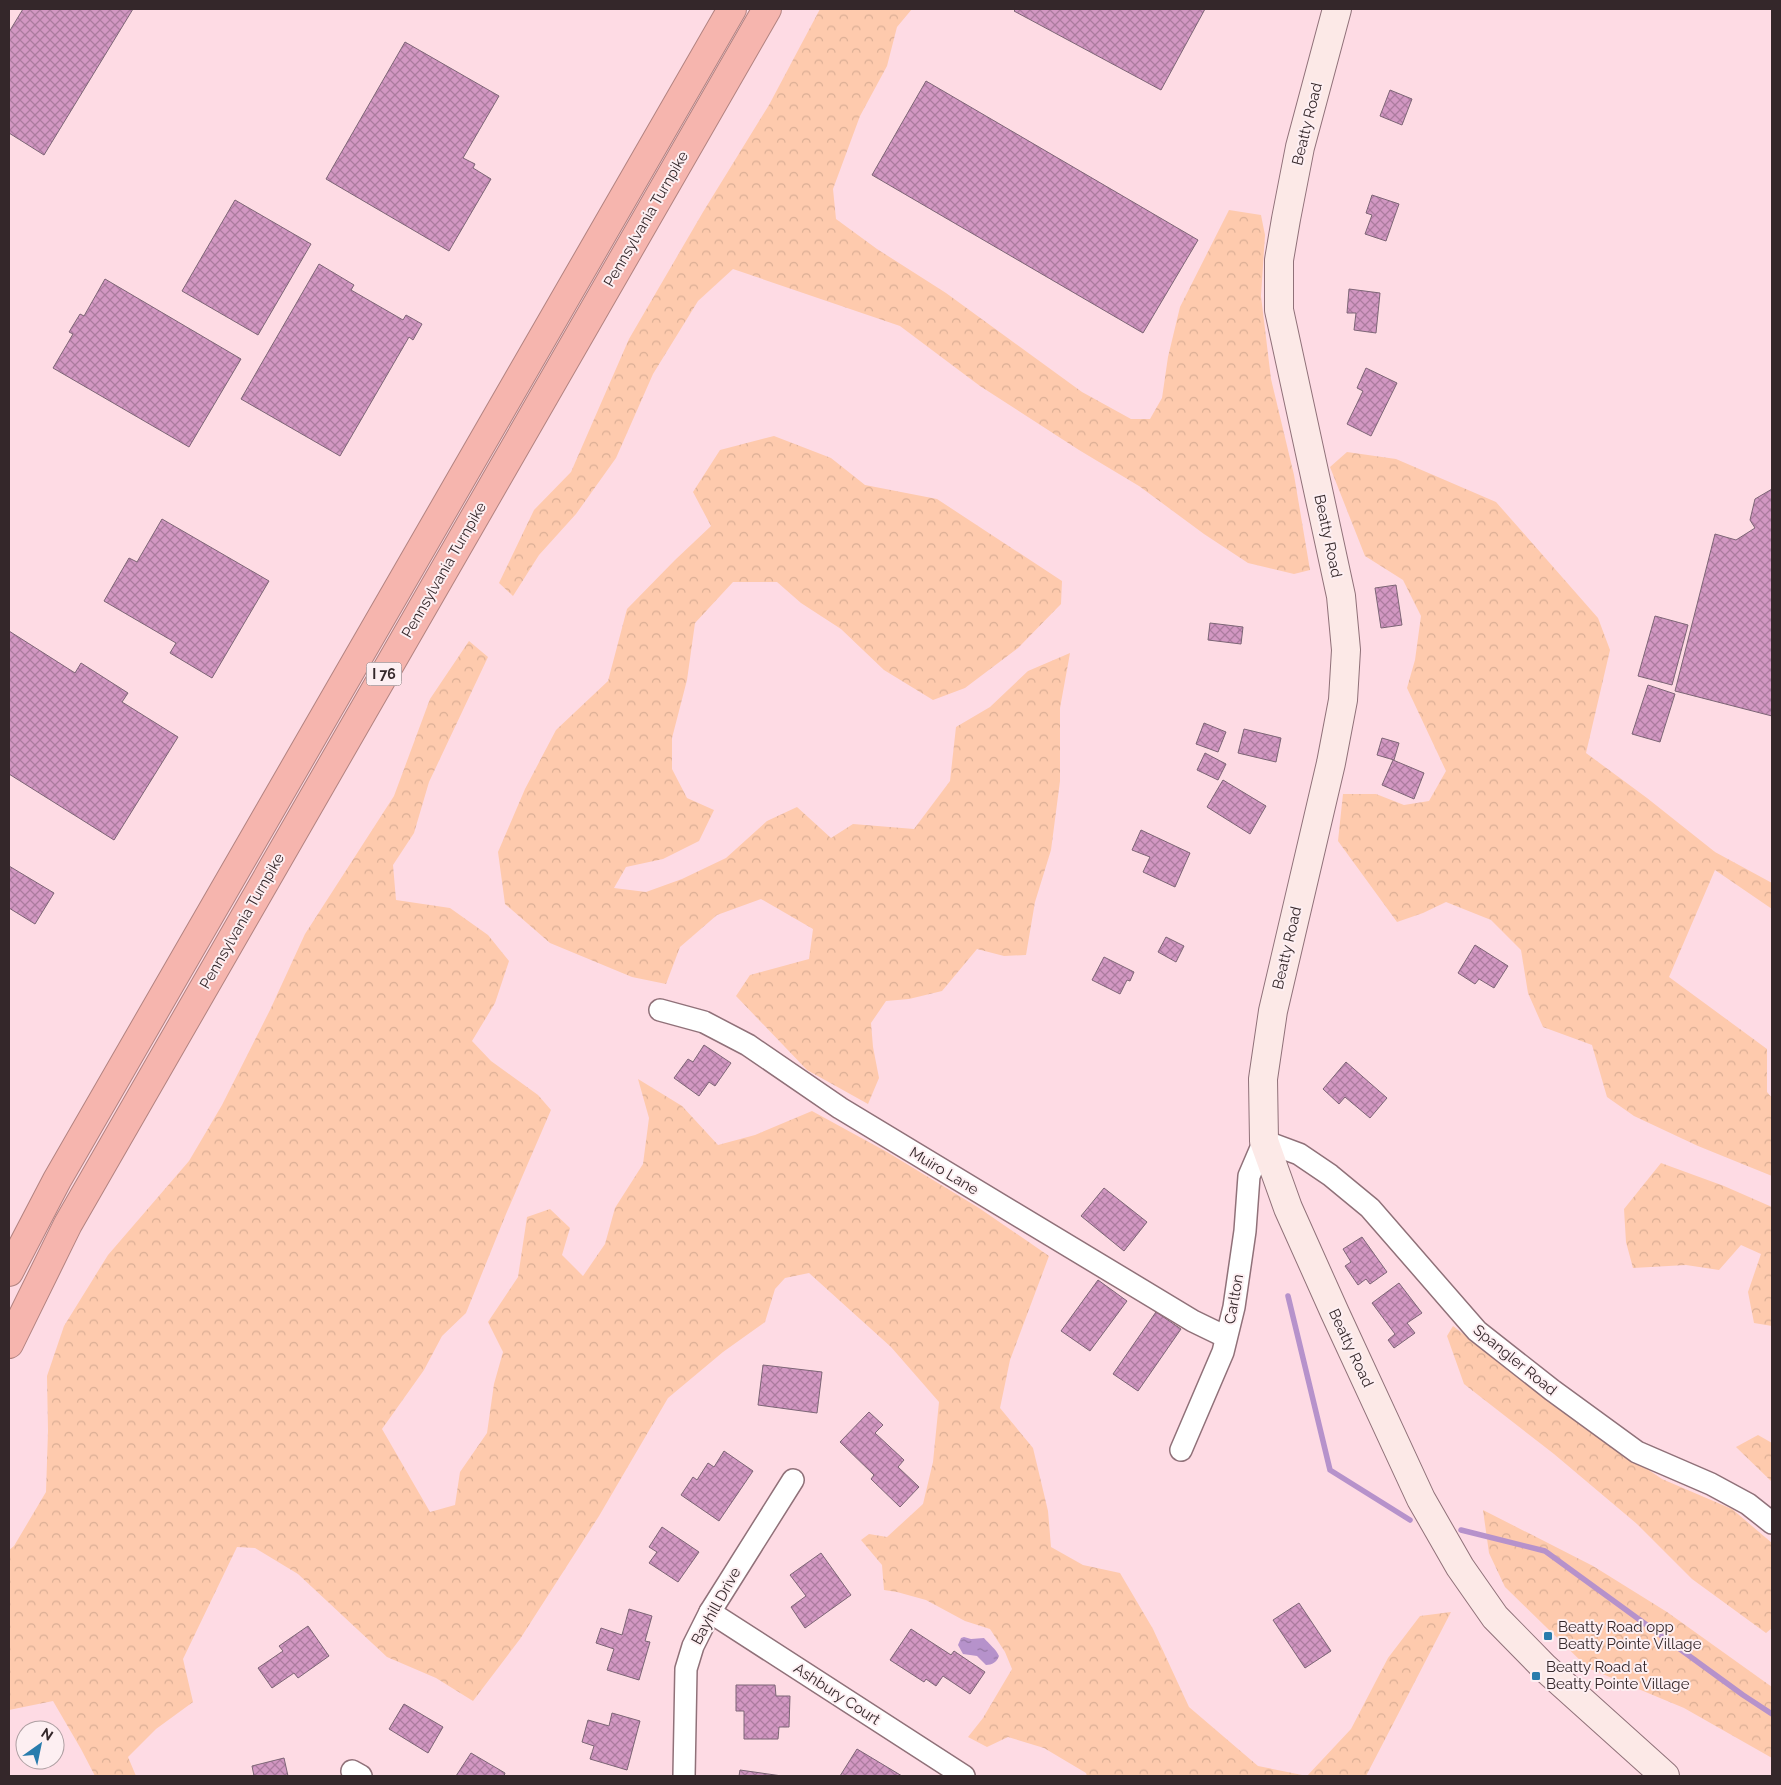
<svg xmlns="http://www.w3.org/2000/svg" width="1781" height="1785" font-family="Raleway,sans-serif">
  <defs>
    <pattern id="forest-crowns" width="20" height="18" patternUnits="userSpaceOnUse" patternTransform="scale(1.25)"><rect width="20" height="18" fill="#fecaad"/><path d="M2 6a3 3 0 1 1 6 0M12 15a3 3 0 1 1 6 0" fill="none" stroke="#daae95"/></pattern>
    <pattern id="water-ripples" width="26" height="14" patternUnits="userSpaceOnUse" patternTransform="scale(1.25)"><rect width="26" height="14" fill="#b692cb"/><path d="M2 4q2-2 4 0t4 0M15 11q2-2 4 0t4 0" fill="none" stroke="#9577a5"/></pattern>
    <pattern id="building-cross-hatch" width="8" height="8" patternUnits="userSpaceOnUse" patternTransform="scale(1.25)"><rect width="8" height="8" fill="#d297c2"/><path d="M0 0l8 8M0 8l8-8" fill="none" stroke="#ab7b9e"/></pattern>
  </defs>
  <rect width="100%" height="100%" fill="#fedbe4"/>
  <g fill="url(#forest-crowns)">
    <polygon points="820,9 912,9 897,27 887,66 860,116 833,189 836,219 877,249 946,293 1082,392 1131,419 1150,419 1162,398 1168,357 1180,307 1229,210 1261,215 1265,235 1261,296 1271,379 1294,475 1310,570 1294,574 1248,563 1204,534 1139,486 1079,450 980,386 900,326 733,269 698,301 653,374 616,458 576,514 539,555 513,596 499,583 534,510 571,472 629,339 703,212 769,105"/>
    <polygon points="774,436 831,458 865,485 937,499 1062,581 1061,604 1018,648 965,688 933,700 884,670 841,629 801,603 777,582 733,582 695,623 687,680 672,738 672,769 687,798 714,810 699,841 663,859 626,867 614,888 646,892 682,879 726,858 767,821 797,807 831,838 853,824 914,829 950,781 956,727 990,707 1028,671 1070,653 1060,708 1060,781 1051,850 1035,902 1026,955 1004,956 977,949 942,991 909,999 886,1001 871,1023 873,1047 879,1078 868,1104 807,1070 736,996 750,975 809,959 813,929 761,899 717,915 680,947 666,984 632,977 550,943 505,904 498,852 525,789 556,730 608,681 627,609 675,560 711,526 693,492 720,450"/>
    <polygon points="1347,452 1396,459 1496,502 1598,618 1610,650 1586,753 1647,798 1715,852 1772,883 1772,909 1715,870 1669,977 1767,1049 1767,1092 1772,1098 1772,1176 1698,1146 1634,1116 1607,1097 1592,1045 1543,1027 1528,993 1521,950 1491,920 1446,902 1423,913 1397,922 1338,841 1343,794 1376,794 1404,805 1429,801 1446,771 1407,688 1415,660 1421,616 1403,580 1365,556 1330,467"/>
    <polygon points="469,641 488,657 429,782 414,833 393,865 396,900 450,908 488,935 509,961 495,1003 472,1041 491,1061 538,1095 551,1110 506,1214 466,1313 442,1336 424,1370 382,1429 430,1512 455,1505 460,1472 487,1433 494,1384 503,1352 488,1322 518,1277 527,1217 550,1209 570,1228 562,1255 583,1276 605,1244 615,1208 643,1164 649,1118 638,1079 682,1106 718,1145 755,1135 812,1111 887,1152 979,1208 1049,1256 1010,1360 1000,1408 1033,1448 1048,1511 1051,1547 1083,1565 1120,1573 1153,1629 1189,1707 1258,1766 1307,1776 1351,1729 1388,1658 1420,1616 1451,1612 1366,1776 1087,1776 1086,1773 1044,1748 1008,1737 987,1747 968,1737 983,1718 1012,1669 1005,1652 990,1629 965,1621 926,1600 897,1592 884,1590 882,1565 861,1540 869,1534 887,1537 923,1504 933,1462 939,1402 891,1347 809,1273 785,1278 775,1289 765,1322 723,1352 668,1398 599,1516 520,1639 473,1701 436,1678 387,1657 298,1574 255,1548 237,1547 183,1659 193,1702 156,1729 128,1757 136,1776 95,1776 81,1749 53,1701 9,1710 9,1550 14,1546 46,1492 48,1431 47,1376 64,1326 108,1255 189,1161 222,1105 270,1010 305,934 394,796 430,699"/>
    <polygon points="1661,1163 1724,1186 1772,1207 1772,1326 1754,1323 1748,1292 1761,1254 1741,1245 1719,1270 1686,1265 1633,1268 1626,1242 1624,1209"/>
    <polygon points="1453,1326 1584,1426 1662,1479 1732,1509 1772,1543 1772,1628 1766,1633 1692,1579 1637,1524 1554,1454 1464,1384 1447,1336"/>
    <polygon points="1758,1435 1772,1443 1772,1482 1736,1447"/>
    <polygon points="1483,1510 1593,1566 1667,1612 1772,1687 1772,1758 1684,1708 1588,1668 1505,1587 1489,1553"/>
  </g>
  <path fill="url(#water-ripples)" d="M964 1637 971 1639 984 1638C989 1644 996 1649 999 1656 997 1662 992 1665 986 1665L977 1656 963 1654 958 1645 961 1638Z"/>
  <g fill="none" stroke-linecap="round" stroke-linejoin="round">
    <g stroke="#b692cb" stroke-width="5.5">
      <polyline points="1288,1296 1330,1470 1410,1520"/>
      <polyline points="1461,1530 1545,1551 1743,1695 1772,1714"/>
    </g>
  </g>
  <g fill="url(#building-cross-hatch)" stroke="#7d6576">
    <polygon points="23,9 133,9 44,155 9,133 9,32"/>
    <polygon points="1016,9 1205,9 1161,90 1014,11"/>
    <polygon points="405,42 499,96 463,158 475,164 473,168 491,179 449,251 326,179"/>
    <polygon points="926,81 1198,240 1143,333 872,175"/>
    <polygon points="1390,90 1412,99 1402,125 1380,116"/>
    <polygon points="1372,195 1399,204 1386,241 1365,234 1372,215 1366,213"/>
    <polygon points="235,200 311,244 258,335 182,291"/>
    <polygon points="319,264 354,285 351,290 403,320 406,315 422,324 413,340 409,337 340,456 241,399"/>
    <polygon points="105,279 241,359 189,447 53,368 73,334 69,332 80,314 84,316"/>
    <polygon points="1349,289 1380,293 1376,333 1354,330 1356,313 1347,313"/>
    <polygon points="1366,368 1397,383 1371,436 1347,424 1363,391 1357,388"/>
    <polygon points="1772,489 1772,716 1675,691 1715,534 1736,540 1755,528 1750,520 1755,499"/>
    <polygon points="162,519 269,581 212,678 170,653 176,643 104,601 129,558 137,562"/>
    <polygon points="1396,585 1402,625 1381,628 1375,588"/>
    <polygon points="1655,616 1688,625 1672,685 1638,676"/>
    <polygon points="1210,623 1243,627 1241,644 1208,640"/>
    <polygon points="9,631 75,673 81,663 128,693 122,702 178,737 114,840 9,774"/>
    <polygon points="1648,685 1675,694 1660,742 1632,734"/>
    <polygon points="1204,723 1226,732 1218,752 1196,744"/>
    <polygon points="1244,729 1281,738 1276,762 1238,753"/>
    <polygon points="1382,738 1399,743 1394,760 1377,755"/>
    <polygon points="1205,753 1226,764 1218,780 1197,770"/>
    <polygon points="1393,760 1424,773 1414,799 1382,785"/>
    <polygon points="1223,780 1266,806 1250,834 1207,807"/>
    <polygon points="1141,830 1190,853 1175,887 1143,872 1150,857 1132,850"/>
    <polygon points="9,866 54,893 35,924 9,908"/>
    <polygon points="1166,937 1184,946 1176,962 1158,952"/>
    <polygon points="1475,945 1508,966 1494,988 1479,979 1475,984 1458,973"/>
    <polygon points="1104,957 1134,972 1130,981 1127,980 1120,994 1092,980"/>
    <polygon points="704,1045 731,1063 715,1086 709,1082 699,1096 674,1078 688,1059 693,1062"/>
    <polygon points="1346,1062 1387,1098 1370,1118 1345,1097 1339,1104 1323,1089"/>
    <polygon points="1104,1188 1147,1222 1124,1251 1081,1216"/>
    <polygon points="1362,1237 1387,1272 1370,1284 1366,1279 1358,1285 1345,1266 1351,1262 1343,1249"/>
    <polygon points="1098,1280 1127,1301 1090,1351 1061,1331"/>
    <polygon points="1399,1283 1422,1313 1407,1323 1415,1333 1394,1348 1388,1340 1395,1334 1372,1303"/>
    <polygon points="1156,1312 1181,1329 1138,1391 1113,1374"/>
    <polygon points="763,1365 822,1372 817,1413 758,1405"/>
    <polygon points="869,1412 883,1425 875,1433 904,1460 898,1467 919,1487 900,1507 871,1479 874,1475 840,1442"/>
    <polygon points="724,1451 753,1471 719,1521 681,1495 693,1477 697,1480 708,1463 714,1467"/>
    <polygon points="662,1527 699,1552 678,1582 649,1563 657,1552 649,1547"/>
    <polygon points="821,1553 851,1595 805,1628 791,1607 806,1596 790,1575"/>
    <polygon points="1299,1603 1331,1651 1305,1668 1273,1620"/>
    <polygon points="629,1609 652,1616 645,1641 650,1642 639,1680 607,1670 614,1649 596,1643 601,1628 622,1635"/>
    <polygon points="308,1626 329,1656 298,1678 294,1673 272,1688 258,1668 283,1651 279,1646"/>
    <polygon points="911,1629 951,1655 954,1651 985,1672 970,1694 943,1676 936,1686 926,1679 924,1682 890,1660"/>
    <polygon points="736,1685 775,1685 776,1696 790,1696 789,1727 779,1727 778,1739 744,1739 744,1711 736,1711"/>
    <polygon points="404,1704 443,1727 428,1753 389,1729"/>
    <polygon points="612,1713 640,1721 627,1770 590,1759 594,1746 582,1742 588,1720 609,1726"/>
    <polygon points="857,1749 902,1776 840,1776"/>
    <polygon points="471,1753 505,1773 504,1776 456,1776"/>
    <polygon points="284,1758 288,1776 254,1776 252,1766"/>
    <polygon points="740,1770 782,1776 739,1776"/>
  </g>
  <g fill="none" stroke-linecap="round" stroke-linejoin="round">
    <defs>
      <g id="street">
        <polyline points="660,1010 704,1022 748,1045 840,1108 1193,1321 1226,1337"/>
        <polyline points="1181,1450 1223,1352 1234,1307 1245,1231 1249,1176 1264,1141 1299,1154 1330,1175 1370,1208 1477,1331 1552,1390 1637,1452 1711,1484 1748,1504 1772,1523"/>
        <polyline points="710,1612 964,1776"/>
        <polyline points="352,1771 361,1776"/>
        <polyline points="684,1776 686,1669 693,1646 710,1612 793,1480"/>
      </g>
      <polyline id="secondary" points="1337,9 1300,147 1286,219 1279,260 1279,310 1341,596 1346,650 1343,700 1331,763 1273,1011 1263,1079 1264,1141 1288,1208 1335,1313 1421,1499 1460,1567 1495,1617 1545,1668 1665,1776"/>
      <g id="highway">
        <polyline points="9,1272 57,1180 732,9"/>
        <polyline points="9,1344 68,1224 767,9"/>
      </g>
    </defs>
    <use href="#street" stroke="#907179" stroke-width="24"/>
    <use href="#secondary" stroke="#907179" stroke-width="30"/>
    <use href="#highway" stroke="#b28380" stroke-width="30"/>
    <use href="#street" stroke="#fff" stroke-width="21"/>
    <use href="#secondary" stroke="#fce9e7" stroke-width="28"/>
    <use href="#highway" stroke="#f6b5ae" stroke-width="28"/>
  </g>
  <g fill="#297cad" stroke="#fdeff2" stroke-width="2">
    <rect x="1543" y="1631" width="10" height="10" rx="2.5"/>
    <rect x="1531" y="1671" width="10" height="10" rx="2.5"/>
  </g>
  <g text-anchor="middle" stroke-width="4" stroke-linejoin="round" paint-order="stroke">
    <rect fill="#fdeff2" stroke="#706366" stroke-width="1" x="366.5" y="662.5" width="35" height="23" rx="4"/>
    <g font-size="14" font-weight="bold" fill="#34272a">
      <text x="384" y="679">I 76</text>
    </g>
    <g font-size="15" fill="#34272a" stroke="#fdeff2">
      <text transform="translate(1307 124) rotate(-76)" y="5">Beatty Road</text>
      <text transform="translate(646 219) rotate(-60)" y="5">Pennsylvania Turnpike</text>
      <text transform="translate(1328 536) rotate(78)" y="5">Beatty Road</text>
      <text transform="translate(444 570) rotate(-60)" y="5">Pennsylvania Turnpike</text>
      <text transform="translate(242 921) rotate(-60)" y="5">Pennsylvania Turnpike</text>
      <text transform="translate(1287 948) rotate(-77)" y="5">Beatty Road</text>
      <text transform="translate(944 1171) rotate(31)" y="5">Muiro Lane</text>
      <text transform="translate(1234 1299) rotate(-80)" y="5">Carlton</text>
      <text transform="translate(1351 1348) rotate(65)" y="5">Beatty Road</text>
      <text transform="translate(1515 1360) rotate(39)" y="5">Spangler Road</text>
      <text transform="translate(716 1606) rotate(-61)" y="5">Bayhill Drive</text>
      <text transform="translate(837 1694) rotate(33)" y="5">Ashbury Court</text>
    </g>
    <g font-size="15" fill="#34272a" stroke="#fdeff2" text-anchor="start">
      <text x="1558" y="1632">Beatty Road opp<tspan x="1558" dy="17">Beatty Pointe Village</tspan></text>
      <text x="1546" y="1672">Beatty Road at<tspan x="1546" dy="17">Beatty Pointe Village</tspan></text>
    </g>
  </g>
  <rect width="1781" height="1785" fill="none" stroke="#34272a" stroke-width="20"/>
  <g transform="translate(40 1745) rotate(33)"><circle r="24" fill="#fdeff2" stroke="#ad9fa2"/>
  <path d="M0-4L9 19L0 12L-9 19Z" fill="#297cad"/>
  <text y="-8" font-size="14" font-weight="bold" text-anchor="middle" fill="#34272a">N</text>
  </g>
</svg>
